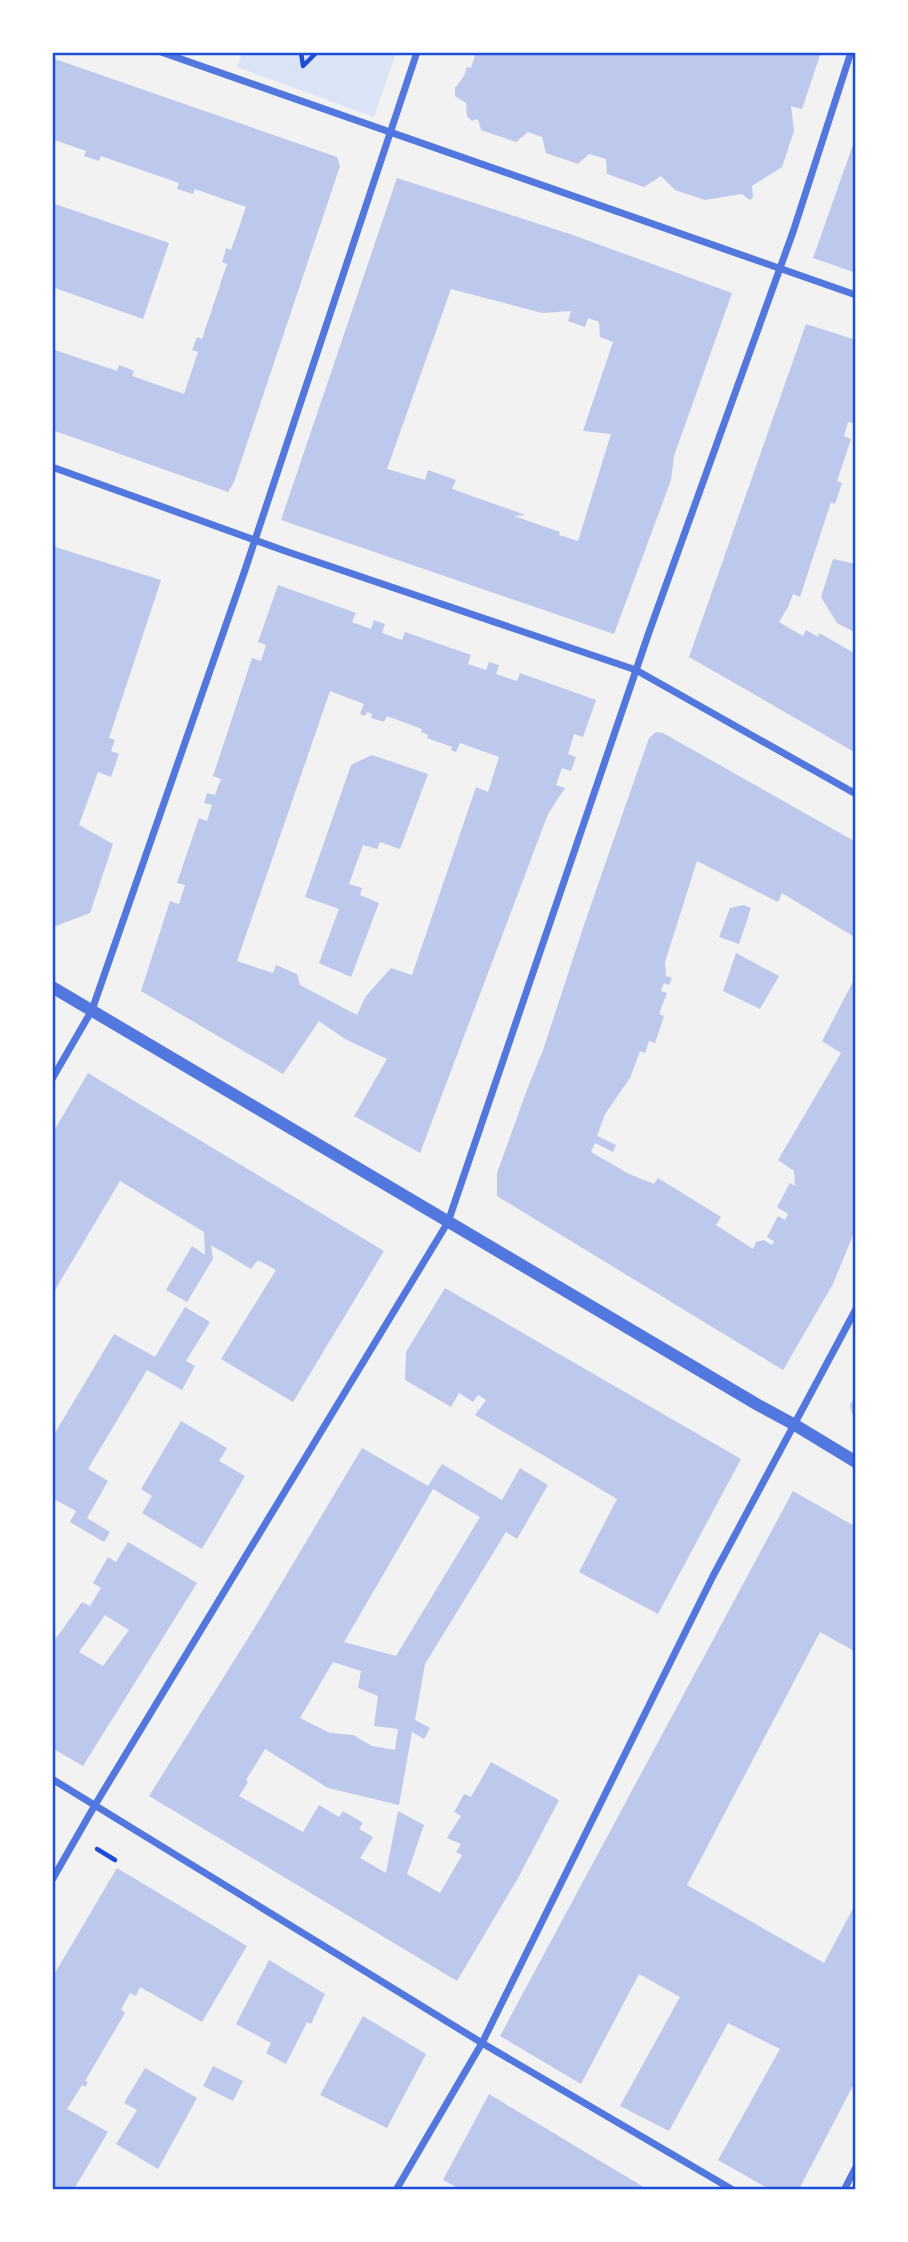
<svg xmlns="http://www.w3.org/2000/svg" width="908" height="2242" font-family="'PT Sans',sans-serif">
  <rect width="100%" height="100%" fill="#f2f2f2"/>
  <polygon fill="#dbe4f7" points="242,53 396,53 374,117 237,67"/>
  <g fill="#bdc9ec" fill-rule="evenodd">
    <polygon points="476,52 821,52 802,109 791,106 794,131 782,167 752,186 753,197 750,200 742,194 705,200 675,190 661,176 644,187 607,174 606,159 589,154 578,164 546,153 542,137 528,132 516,142 481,130 478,119 472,121 467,116 466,103 455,96 455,88 464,76 467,67 471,68"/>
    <polygon points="52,58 337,157 340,166 234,482 228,492 52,430 52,349 117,371 119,365 127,368 134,371 132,376 184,394 198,352 192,350 197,337 202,339 227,264 222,262 225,253 226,248 231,250 246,207 195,189 193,194 177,189 179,183 101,156 99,161 84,156 86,151 52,139"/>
    <polygon points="855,139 856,139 856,273 813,258"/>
    <path d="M397 178 570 234 732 293 674 456 671 480 614 634 281 520ZM451 289 542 313 571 311 568 321 585 327 588 318 599 322 600 337 613 342 583 431 611 434 578 541 559 535 560 532 514 516 526 515 452 489 456 480 428 470 425 480 387 469Z"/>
    <polygon points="52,203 169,243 143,319 52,287"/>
    <polygon points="806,324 856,340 856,424 848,422 844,436 851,439 837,481 842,483 835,504 831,502 800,597 793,594 788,607 779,622 803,636 806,630 818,637 819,633 856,654 856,753 689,657"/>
    <polygon points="52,546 161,580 109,738 115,740 111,751 119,754 111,777 98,772 79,825 113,844 90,913 56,926 52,924"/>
    <polygon points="833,559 856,564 856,633 837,623 821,597"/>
    <path d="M278 585 356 613 352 622 371 629 374 620 385 624 382 633 402 640 405 632 471 655 468 664 486 670 489 662 499 665 496 674 517 681 520 673 596 700 583 737 574 734 568 754 576 757 571 771 562 768 556 785 565 788 548 814 420 1153 354 1116 387 1059 345 1039 319 1021 283 1074 141 991 170 901 179 904 185 885 177 883 199 818 207 821 212 805 204 803 207 793 215 795 221 779 213 776 252 658 261 661 266 645 258 642ZM330 691 364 704 360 714 365 716 367 712 372 714 371 718 384 722 387 716 422 729 421 732 428 735 427 738 452 747 451 750 456 752 460 743 499 757 488 792 476 787 412 975 391 968 366 996 357 1015 300 985 297 974 276 965 273 973 237 961Z"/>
    <polygon points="656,732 663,733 856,842 856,938 782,893 778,902 697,861 665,962 666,976 672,978 669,985 664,983 661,991 667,993 659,1014 664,1016 655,1043 649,1041 645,1053 640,1051 630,1078 605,1114 597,1136 616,1145 613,1152 595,1143 591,1152 629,1174 654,1184 658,1178 721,1217 716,1225 753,1249 756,1242 764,1240 772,1245 774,1241 767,1237 778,1216 785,1220 788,1214 777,1207 790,1183 795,1186 794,1171 778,1160 841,1053 822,1041 856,976 856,1228 833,1284 783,1370 497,1196 497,1173 528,1087 543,1050 585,922 649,738"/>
    <polygon points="372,755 428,774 400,849 380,842 377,849 363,845 349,884 362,888 360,895 379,903 351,977 319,963 339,909 305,897 351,765"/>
    <polygon points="744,905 751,908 739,944 719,937 730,908"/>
    <polygon points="736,953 779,976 760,1009 723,991"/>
    <polygon points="88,1073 384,1251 293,1402 221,1359 276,1270 258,1260 251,1269 211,1245 213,1259 187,1302 166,1290 192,1246 205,1255 204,1232 120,1181 52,1295 52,1134"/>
    <polygon points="445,1288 741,1459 658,1614 579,1572 617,1499 475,1415 486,1400 478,1395 473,1402 459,1393 451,1407 405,1380 406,1352"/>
    <polygon points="185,1307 210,1322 186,1361 195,1366 182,1390 147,1370 88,1469 108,1481 87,1518 110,1532 104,1542 70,1522 76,1511 52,1498 52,1438 114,1334 155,1357"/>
    <polygon points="856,1395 856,1417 852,1414 850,1405"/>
    <polygon points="181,1421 227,1448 219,1461 245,1476 202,1549 142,1513 152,1496 141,1489"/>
    <path d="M362 1448 428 1486 442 1464 502 1500 520 1468 548 1485 517 1539 506 1532 425 1664 415 1720 430 1728 424 1739 412 1732 399 1805 328 1788 265 1749 246 1780 248 1782 239 1796 303 1832 319 1805 339 1817 343 1811 363 1823 359 1829 373 1837 360 1858 386 1873 398 1811 424 1825 407 1874 440 1893 462 1855 456 1852 461 1844 447 1838 461 1816 454 1812 464 1794 471 1797 491 1762 559 1800 518 1878 457 1981 149 1796 260 1619ZM433 1489 480 1517 396 1656 344 1642ZM333 1662 361 1671 358 1688 378 1696 374 1726 398 1729 395 1750 372 1746 353 1735 330 1733 300 1718Z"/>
    <polygon points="793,1491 856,1527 856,1652 820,1632 687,1885 824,1963 856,1903 856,2080 799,2189 769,2189 718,2160 780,2049 728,2023 669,2131 620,2106 680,1997 639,1974 581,2084 500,2036"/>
    <path d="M128 1542 197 1583 83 1766 52 1748V1644L82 1602 90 1606 101 1588 93 1583 108 1557 116 1562ZM105 1615 129 1630 103 1666 79 1652Z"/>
    <polygon points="117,1868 247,1946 202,2022 140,1987 136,1996 130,1993 121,2009 125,2013 85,2081 88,2082 85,2087 82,2085 67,2109 108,2132 74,2189 52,2189 52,1978"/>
    <polygon points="269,1960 325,1994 311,2024 307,2022 286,2064 266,2053 271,2043 236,2024"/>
    <polygon points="363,2016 426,2054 387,2128 320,2095"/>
    <polygon points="213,2066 243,2081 233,2101 203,2086"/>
    <polygon points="145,2068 197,2098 158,2169 116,2144 137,2110 124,2103"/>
    <polygon points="489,2094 585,2152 647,2189 460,2189 443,2180"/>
  </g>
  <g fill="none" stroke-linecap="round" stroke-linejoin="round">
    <g stroke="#1d4ed8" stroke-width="4.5">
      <polyline points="301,52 303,66 317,52"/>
      <polyline points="97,1849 115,1860"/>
    </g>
    <g stroke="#5277de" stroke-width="7">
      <polyline points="161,52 856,295"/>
      <polyline points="52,467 288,552 636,670 856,794"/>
      <polyline points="52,1079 92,1010 245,570 417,52"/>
      <polyline points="52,1779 482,2043 733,2190"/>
      <polyline points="52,1880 95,1805 448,1222 648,635 793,232 851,52"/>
      <polyline points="396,2190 482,2043 713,1576 856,1309"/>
      <polyline points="844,2190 856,2167"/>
    </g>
    <polyline stroke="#5277de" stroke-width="12" points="52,987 758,1405 795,1425 856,1462"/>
  </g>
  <rect width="908" height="2242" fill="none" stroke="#ffffff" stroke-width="108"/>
  <rect x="54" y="54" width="800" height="2134" fill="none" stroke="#1d4ed8" stroke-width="2.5"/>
</svg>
